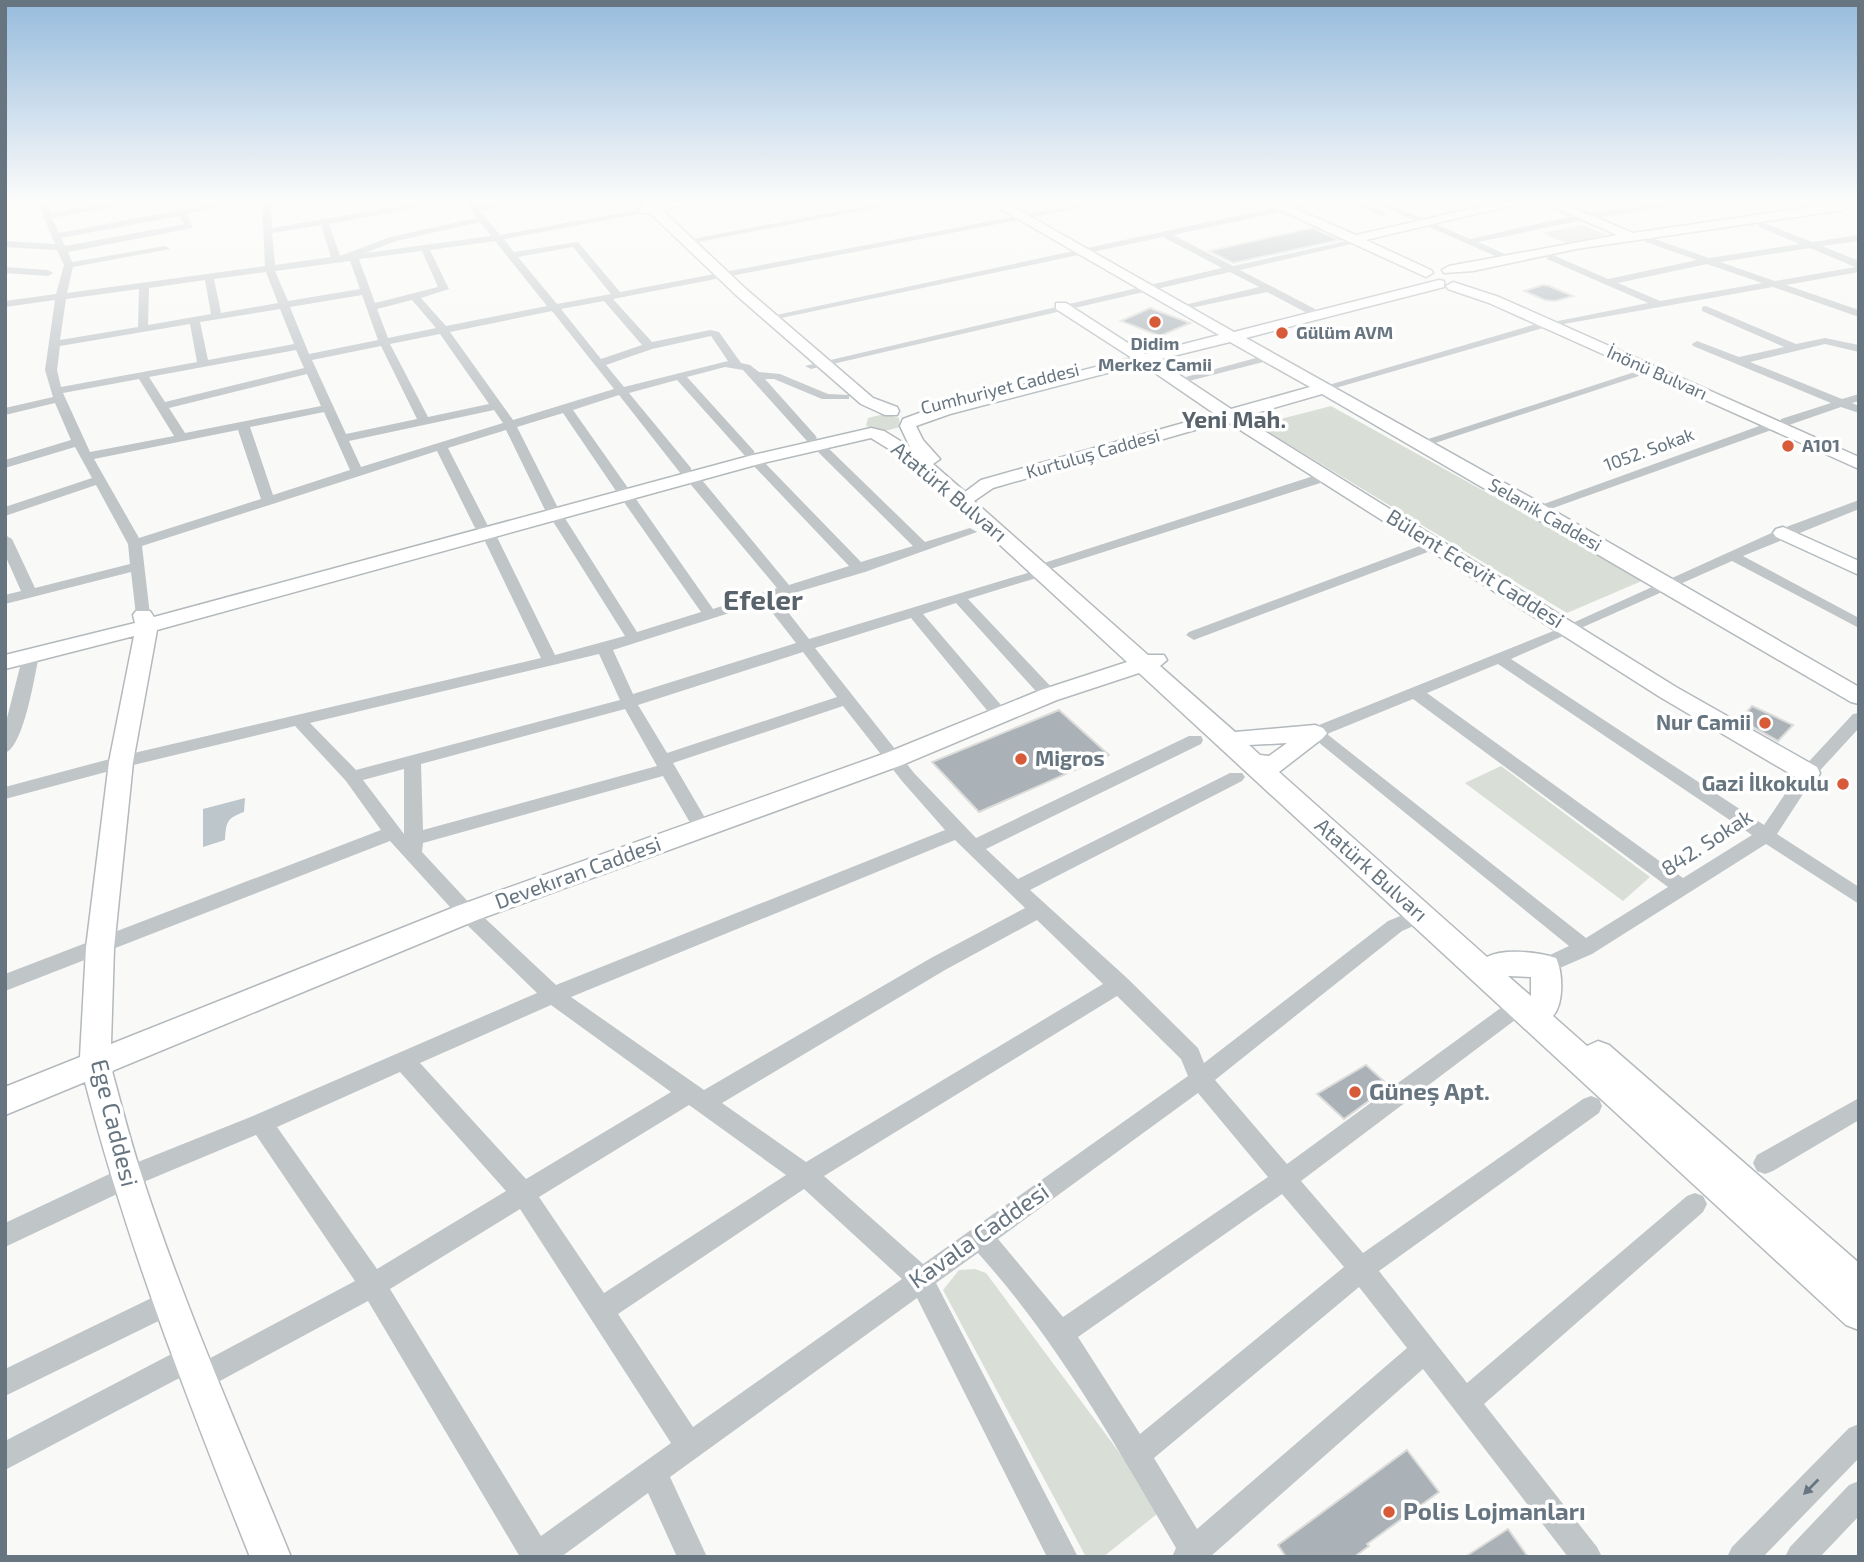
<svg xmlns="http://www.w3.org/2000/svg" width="1864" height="1562" font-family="'Exo 2',sans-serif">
  <rect width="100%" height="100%" fill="#f9f9f7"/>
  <g fill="#d9ded6">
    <polygon points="1583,225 1606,235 1566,243 1543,233"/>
    <polygon points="1331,406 1644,580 1567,613 1257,425"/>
    <polygon points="884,414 899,418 900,427 885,431 866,426 868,418"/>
    <polygon points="1501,766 1650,877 1623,901 1465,783"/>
    <polygon points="975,1269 986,1273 1162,1510 1103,1557 1086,1557 943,1290 959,1270"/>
  </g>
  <path fill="#bcc6cb" d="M245 798 244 812C227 818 226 822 225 840L203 847V809Z"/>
  <g fill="#aab2b7" stroke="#dbdbd9" stroke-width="2">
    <polygon points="1313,228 1339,240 1233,263 1209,251"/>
    <polygon points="1543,285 1549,286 1573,296 1555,301 1545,300 1524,291"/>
    <polygon points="1150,308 1190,323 1160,336 1121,321"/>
    <polygon points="1752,706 1793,725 1778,741 1740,720"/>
    <polygon points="1059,710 1109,755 979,812 932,762"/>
    <polygon points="1366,1065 1389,1086 1344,1119 1317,1094"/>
    <polygon points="1407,1450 1439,1492 1367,1544 1369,1546 1354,1557 1286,1557 1278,1545"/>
    <polygon points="1508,1529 1528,1557 1465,1557"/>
  </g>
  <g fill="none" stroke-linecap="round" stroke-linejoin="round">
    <defs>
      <g id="secondary">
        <polygon points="5,201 18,201 5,207"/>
        <polygon points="639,201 653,201 655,204 699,201 662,210 746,289 873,398 897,407 899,411 897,415 885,415 861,404 736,295 650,213 640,213 638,210 644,206"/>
        <path d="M987 201H1003L1234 332 1439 280 1444 281V287L1246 338 1544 505 1859 687V704L1851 702 1322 394 1242 417 1676 687 1817 767 1820 773 1817 779 1808 781 1799 779 1660 697 1226 421 993 488 974 501 1148 655H1164L1167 660 1160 666 1235 732 1315 725 1323 728 1327 733 1323 738 1279 772 1487 957C1504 948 1538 952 1556 958 1563 972 1564 1004 1553 1016L1587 1046 1598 1041 1609 1045 1859 1263V1330L1846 1325 1139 673 1057 700 902 765 477 920 112 1071C122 1107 131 1144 143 1179 185 1308 240 1432 291 1557H250C188 1401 127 1245 85 1082L5 1115V1087L80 1057 86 948 109 762 134 636 5 669V655L135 623 133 615 136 611H150L154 617 749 456 871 428 884 431 910 447 900 426 903 419 938 406 1132 358 1056 309V303H1066L1145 354 1219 335ZM1230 342 1310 387 1231 409 1157 360ZM1142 364 1215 414 981 480 965 492 933 464 940 459 923 440 916 426 950 414ZM871 438 910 462 1127 662 1041 690 886 753 457 906 111 1044 114 948 133 762 157 630 759 464ZM1287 743 1269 756 1260 755 1249 745ZM1508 976 1531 977V996Z"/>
        <polygon points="1260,201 1277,201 1356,235 1505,201 1530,201 1366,240 1431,270 1433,273 1426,277"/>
        <polygon points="1539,201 1557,201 1633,233 1844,202 1850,206 1844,210 1576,249 1473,271 1444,273 1442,270 1449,266 1617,235"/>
        <polygon points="1453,282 1499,297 1859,457 1859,469 1489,303 1448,289 1446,286"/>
        <polygon points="1783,527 1859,561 1859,575 1776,537 1773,533 1776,529"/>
      </g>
    </defs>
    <use href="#secondary" stroke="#b3b9bd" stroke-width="3"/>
    <g fill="#c0c5c8" fill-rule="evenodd">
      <path d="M40 201H48L51 213 122 201H145L52 218 59 233 227 201H248L187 214 193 228 68 252 72 262 165 246 170 249 73 267 67 293 265 266 262 201H296L271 207 272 228 429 201H452L329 224 340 256 390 237 477 218 464 201H473L477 206 525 201 480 211 500 235 647 208 648 210 644 213 504 239 514 252 578 242 620 292 1096 201H1116L613 299 652 342 710 330 719 332 741 363 750 365 759 372 780 374 828 394 849 395V399H822L774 379H765L815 435 817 438 811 442 807 441 743 370 725 367 687 377 754 451 755 456 759 457 861 562 913 546 813 447V441H821L925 542 970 528 977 532 865 572 777 598 809 639 1044 568V563L1323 473H1333V479L1047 570 1046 575 968 599 1055 691 1057 695 1055 699H1043L956 603 923 614 1007 712 1009 716 1007 720H995L911 618 815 648 914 773 976 838 1189 736H1201L1203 740 1201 744 986 849 1018 879 1230 773H1242L1245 777 1242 781 1030 890 1127 978 1198 1048 1204 1063 1388 921 1420 908 1427 910 1430 915 1427 920 1402 931 1215 1080 1287 1164 1513 999 1520 996 1527 999 1530 1005 1527 1011 1301 1181 1363 1253 1583 1099 1591 1096 1599 1099 1602 1106 1599 1113 1379 1271 1467 1383 1687 1196 1695 1193 1703 1196 1707 1204 1703 1212 1484 1404 1597 1547 1602 1557H1568L1423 1369 1210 1557H1172L1176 1548C1116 1446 1058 1342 978 1253L936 1283 1078 1557H1047L917 1298 670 1477 707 1557H677L648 1493 561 1557H520L368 1301 207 1388 198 1392 189 1388 185 1379 187 1374 5 1470V1441L181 1349 190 1345 199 1349 203 1358 201 1363 355 1281 256 1135 134 1186 5 1247V1223L118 1170 253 1116 537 993 460 918 390 841 5 991V974L381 830 346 781 295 726 121 768 5 799V787L121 756 541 658 481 533 488 529 495 533 555 655 625 636 549 515 551 512H561L637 632 701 612 619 495 621 492H631L713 609 777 588 687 480V475L681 474 619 395 573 410 628 488 626 491H616L563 413 517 427 558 508 556 511H546L544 508 506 430 448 448 488 526 486 529H476L474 526 437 451 142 546 150 615 148 618 143 619 136 615 131 572 5 604V595L21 591 5 555V535L12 539 35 588 130 564 128 544 96 485 5 516V507L92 478 75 447 5 468V460L71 440 55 403 5 415V408L53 397 45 370 55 300 5 307V301L56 294 64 265 57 250 5 247V241L55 244 43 216ZM179 216 184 224 65 246 61 238ZM480 222 491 236 365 253 396 241ZM321 225 331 257 275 265 272 233ZM495 241 547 306 446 326 421 298 449 289 430 250ZM573 247 611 294 557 304 518 257ZM422 251 438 287 375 303 359 259ZM350 261 360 289 288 301 275 271ZM266 272 278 303 221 313 214 279ZM205 280 211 314 148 325 149 288ZM139 289 138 327 60 340 66 299ZM362 295 378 340 309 354 290 307ZM412 300 436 328 388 338 377 309ZM604 301 642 345 601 359 561 309ZM280 309 294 344 208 360 200 322ZM552 311 614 389 513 420 450 332ZM190 324 197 362 61 387 57 370 60 346ZM440 334 489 404 428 417 390 344ZM711 336 728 361 624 387 606 365 652 349ZM381 346 417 419 346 434 312 360ZM296 350 304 368 165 402 149 377ZM307 374 321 406 185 433 169 408ZM139 379 174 436 90 452 63 393ZM677 380 746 457 750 458 751 463 849 566 789 585 697 474 691 473V468L629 393ZM494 410 503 423 361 467 349 441ZM324 412 350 470 273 495 250 427ZM238 430 261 499 139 538 94 459ZM764 602 796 643 633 694 613 650ZM803 652 837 697 667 753 638 705ZM599 654 620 700 356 770 310 723ZM843 706 902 781 945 830 556 985 474 908 422 852 423 843 663 776 696 833H708L711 828 673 763ZM625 709 657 766 423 830 421 764ZM404 769V834L363 780ZM955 840 1025 908 931 958 704 1090 571 997ZM1037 920 1103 984 806 1162 722 1103 945 970ZM1117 996 1181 1059 1188 1076 923 1264 824 1176ZM551 1005 671 1092 526 1179 420 1063ZM400 1072 506 1191 377 1269 277 1127ZM1198 1093 1268 1177 1063 1317 998 1239ZM689 1105 786 1175 604 1293 539 1197ZM804 1189 902 1279 693 1427 618 1314ZM1282 1194 1344 1267 1140 1434 1078 1337ZM520 1209 671 1443 541 1536 390 1289ZM1359 1287 1407 1348 1197 1529 1154 1458Z"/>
      <polygon points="890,201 911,201 688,244 683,241"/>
      <polygon points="1309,201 1326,201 1293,211 1289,208"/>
      <polygon points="1348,201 1361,201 1388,214 1381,216"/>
      <polygon points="1370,201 1382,201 1470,239 1583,214 1676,201 1702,201 1583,220 1478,242 1512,257 1514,259 1509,262"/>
      <polygon points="1282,206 1286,209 1285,211 1173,235 1233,266 1360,238 1360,242 1240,270 1315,309 1315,313 1307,313 1267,292 1176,311 1176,307 1259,287 1230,272 811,369 805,366 1222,268 1163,237 772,320 767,317"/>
      <path d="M1762 222 1812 242 1859 235V241L1822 246 1859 261V272L1786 285 1859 310V317L1773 287 1558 325 1553 322 1648 303 1547 259V255H1553L1608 279 1697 260 1646 242 1644 240 1649 237 1709 258 1800 244 1759 227V223ZM1810 248 1855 267 1775 281 1720 262ZM1707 264 1762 283 1660 301 1618 283Z"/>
      <polygon points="5,267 48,270 53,273 48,276 5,273"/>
      <polygon points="1706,306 1796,344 1825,338 1859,345 1859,352 1825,344 1750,362 1842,399 1859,394 1859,401 1852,403 1859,406 1859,413 1841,407 1789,425 1781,425 1781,419 1831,403 1693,346 1692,344 1697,341 1739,357 1784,347 1702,311 1702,307"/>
      <polygon points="1546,321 1551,324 1550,326 1325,391 1315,389"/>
      <polygon points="1267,355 1273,358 1271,360 1177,384 1171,381"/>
      <polygon points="1647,368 1657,370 1423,447 1415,447 1413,444"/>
      <polygon points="1773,421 1779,425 1777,428 1542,512 1532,512 1530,509"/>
      <path d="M1859 500V509L1743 556 1859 618V628L1732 561 1511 659 1764 825 1802 769 1853 714 1859 713V728L1814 777 1777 834 1859 887V904L1766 844 1592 954 1546 974 1539 972 1536 966 1539 960 1569 946 1307 733 1309 729 1566 626 1778 530ZM1498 664 1752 835 1683 878 1427 693ZM1413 699 1668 887 1586 938 1327 734Z"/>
      <polygon points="1436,540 1443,544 1441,547 1199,638 1194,640 1186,635 1189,632"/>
      <path d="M31 650 39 655C35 674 24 747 5 753V726L23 655Z"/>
      <polygon points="1859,1098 1859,1120 1773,1171 1765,1174 1757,1171 1753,1163 1757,1155"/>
      <polygon points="170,1289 179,1293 183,1302 179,1311 5,1396 5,1369"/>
      <polygon points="1859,1424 1859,1458 1763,1557 1727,1557 1732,1547 1849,1428"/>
      <polygon points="1859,1481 1859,1516 1820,1557 1785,1557 1790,1547 1849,1485"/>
    </g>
    <use href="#secondary" fill="#fff" fill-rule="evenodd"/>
  </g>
  <defs><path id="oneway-solid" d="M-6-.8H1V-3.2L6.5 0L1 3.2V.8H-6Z" transform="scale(1.75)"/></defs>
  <use fill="#667580" href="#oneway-solid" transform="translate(1811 1487) rotate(135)"/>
  <linearGradient id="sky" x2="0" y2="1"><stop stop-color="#96bbdc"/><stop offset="0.48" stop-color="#fcfcfb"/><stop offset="1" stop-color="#fcfcfb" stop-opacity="0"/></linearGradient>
  <rect width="1864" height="420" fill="url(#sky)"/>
  <g fill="#d75b39" stroke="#fff" stroke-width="2.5">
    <circle cx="1155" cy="322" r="7"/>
    <circle cx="1282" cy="333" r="7"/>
    <circle cx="1788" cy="446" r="7"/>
    <circle cx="1765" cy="723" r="7"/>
    <circle cx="1021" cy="759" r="7"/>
    <circle cx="1843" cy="784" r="7"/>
    <circle cx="1355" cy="1092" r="7"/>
    <circle cx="1389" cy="1512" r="7"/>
  </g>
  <g text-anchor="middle" stroke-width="7" stroke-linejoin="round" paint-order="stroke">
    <g font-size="18" font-weight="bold" fill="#667580" stroke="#fff" text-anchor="start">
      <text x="1296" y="339">Gülüm AVM</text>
      <text x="1155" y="350" text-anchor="middle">Didim<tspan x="1155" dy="21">Merkez Camii</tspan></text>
      <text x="1802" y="452">A101</text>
    </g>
    <g font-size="18" fill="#667580" stroke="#fff">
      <text transform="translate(1657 373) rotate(24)" y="6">İnönü Bulvarı</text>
      <text transform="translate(1000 389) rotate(-14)" y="6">Cumhuriyet Caddesi</text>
      <text transform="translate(1649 450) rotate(-20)" y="6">1052. Sokak</text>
      <text transform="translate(1093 454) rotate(-16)" y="6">Kurtuluş Caddesi</text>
      <text transform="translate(1545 515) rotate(30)" y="6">Selanik Caddesi</text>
    </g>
    <g font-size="21" fill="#667580" stroke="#fff">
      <text transform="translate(949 492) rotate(40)" y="7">Atatürk Bulvarı</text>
      <text transform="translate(1475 569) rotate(32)" y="7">Bülent Ecevit Caddesi</text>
      <text transform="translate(1707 843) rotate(-33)" y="7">842. Sokak</text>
      <text transform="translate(1371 870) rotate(42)" y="7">Atatürk Bulvarı</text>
      <text transform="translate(578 873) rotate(-20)" y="7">Devekıran Caddesi</text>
    </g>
    <g font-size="21" font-weight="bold" fill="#667580" stroke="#fff" text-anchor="end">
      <text x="1751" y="730">Nur Camii</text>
      <text x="1035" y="766" text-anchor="start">Migros</text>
      <text x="1829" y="791">Gazi İlkokulu</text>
    </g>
    <g font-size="23" font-weight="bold" fill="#58636b" stroke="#fff">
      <text x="1234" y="428">Yeni Mah.</text>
    </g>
    <g font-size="24" font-weight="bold" fill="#667580" stroke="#fff" text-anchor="start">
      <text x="1369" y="1100">Güneş Apt.</text>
      <text x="1403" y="1520">Polis Lojmanları</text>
    </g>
    <g font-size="24" fill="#667580" stroke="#fff">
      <text transform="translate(114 1123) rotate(76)" y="8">Ege Caddesi</text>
      <text transform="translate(979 1236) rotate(-35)" y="8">Kavala Caddesi</text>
    </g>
    <g font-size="28" font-weight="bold" fill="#58636b" stroke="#fff">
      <text x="763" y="610">Efeler</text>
    </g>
  </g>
  <rect width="1864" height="1562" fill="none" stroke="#667580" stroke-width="14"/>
</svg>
